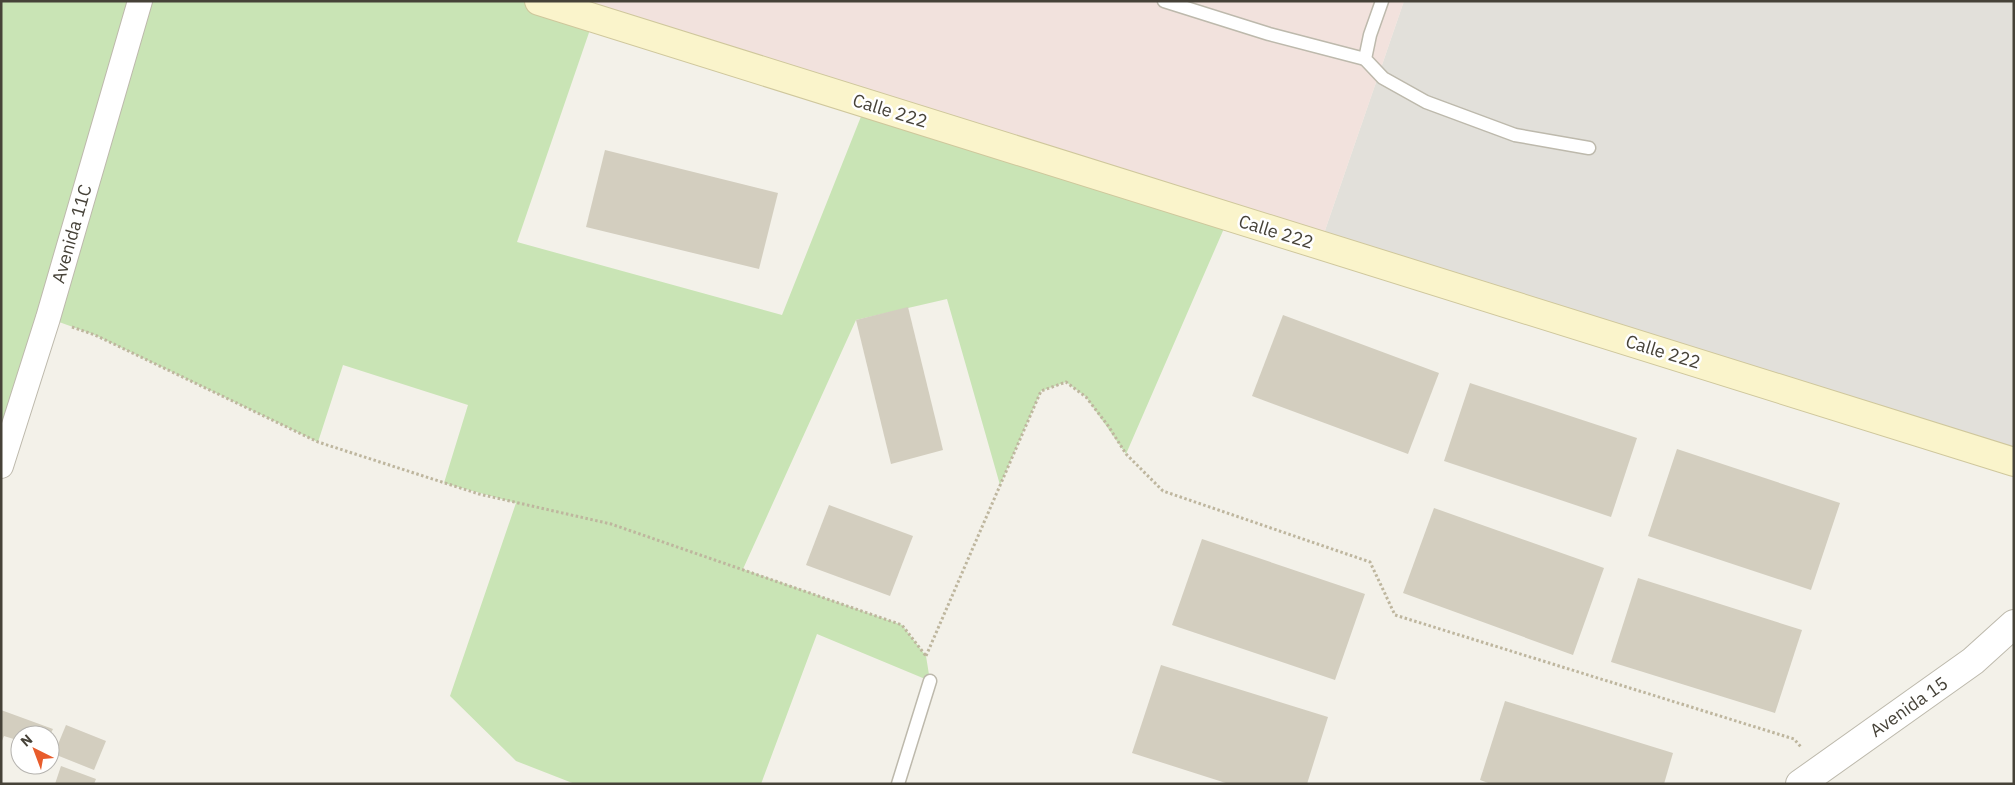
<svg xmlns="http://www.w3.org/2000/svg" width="2015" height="785" font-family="'IBM Plex Sans',sans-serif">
  <rect width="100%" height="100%" fill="#f3f1e9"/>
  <polygon fill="#e2e0da" points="1404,1 2014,1 2014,462 1320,245"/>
  <polygon fill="#f2e2dd" points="539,1 1404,1 1320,245"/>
  <polygon fill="#c9e4b5" points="1,1 539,1 594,18 517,242 782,315 866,104 1229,217 1126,454 1086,397 1066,382 1041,391 1000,485 947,299 856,320 743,569 902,625 926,656 930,681 817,634 761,784 575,784 516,761 450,696 516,503 444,483 468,405 343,365 318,442 95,335 48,318 1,466"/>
  <g fill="#d3cebf">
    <polygon points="605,150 778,193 759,269 586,227"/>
    <polygon points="908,307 943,450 891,464 856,320"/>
    <polygon points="1283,315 1439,373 1408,454 1252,396"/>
    <polygon points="1470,383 1637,438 1611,517 1444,461"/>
    <polygon points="1677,449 1840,503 1811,590 1648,536"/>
    <polygon points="829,505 913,536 890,596 806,565"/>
    <polygon points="1434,508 1604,568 1573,655 1403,593"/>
    <polygon points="1202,539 1365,594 1335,680 1172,625"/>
    <polygon points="1638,578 1802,630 1775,713 1611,662"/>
    <polygon points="1161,665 1328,717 1307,784 1229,784 1132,753"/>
    <polygon points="1505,701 1673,753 1664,784 1491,784 1480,780"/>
    <polygon points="1,710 53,729 50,735 20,735 20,741 4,736 1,743"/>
    <polygon points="66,725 106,741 94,770 54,754"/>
    <polygon points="61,766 96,779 94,784 55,784"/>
  </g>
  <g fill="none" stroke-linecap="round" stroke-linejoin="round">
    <defs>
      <g id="service">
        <polyline points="1164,1 1269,34 1365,59"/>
        <polyline points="1382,1 1370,35 1365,59 1383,78 1426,102 1515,135 1589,148"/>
        <polyline points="898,784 930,681"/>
      </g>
      <polyline id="minor" points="1,466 48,318 140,1"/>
      <polyline id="tertiary" points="1800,784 1973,661 2014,624"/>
      <polyline id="secondary" points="539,1 2014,462"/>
    </defs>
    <use href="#service" stroke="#bdb9ac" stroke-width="15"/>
    <use href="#minor" stroke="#bdb9ac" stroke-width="26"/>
    <use href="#tertiary" stroke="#bdb9ac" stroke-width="30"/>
    <use href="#secondary" stroke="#cfc79c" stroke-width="30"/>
    <g stroke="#beb69e" stroke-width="3" stroke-dasharray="2.5 2.5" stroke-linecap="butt">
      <polyline points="72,327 95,335 318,442 479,494 611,524 902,625 926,656"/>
      <polyline points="926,656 1041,391 1066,382 1086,397 1109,427 1126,454 1163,491 1370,562 1395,615 1794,739 1801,747"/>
    </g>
    <use href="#service" stroke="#fff" stroke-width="12"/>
    <use href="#minor" stroke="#fff" stroke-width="24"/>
    <use href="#tertiary" stroke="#fff" stroke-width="28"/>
    <use href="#secondary" stroke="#faf4cb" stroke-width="28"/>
  </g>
  <g text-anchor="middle" stroke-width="5" stroke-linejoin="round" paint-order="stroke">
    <g font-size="18" fill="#464238" stroke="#fff">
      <text transform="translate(890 111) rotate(17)" y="6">Calle 222</text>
      <text transform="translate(1276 232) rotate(17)" y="6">Calle 222</text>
      <text transform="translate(72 234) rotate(-74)" y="6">Avenida 11C</text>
      <text transform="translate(1663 352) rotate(17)" y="6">Calle 222</text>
      <text transform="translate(1909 707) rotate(-35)" y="6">Avenida 15</text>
    </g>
  </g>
  <rect width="2015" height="785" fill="none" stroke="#464238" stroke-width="5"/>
  <g transform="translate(35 750) rotate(318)"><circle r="24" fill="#ffffff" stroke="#b5b3af"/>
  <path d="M0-4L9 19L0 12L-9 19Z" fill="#e85c2b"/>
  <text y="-8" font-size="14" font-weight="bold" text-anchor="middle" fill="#464238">N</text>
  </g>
</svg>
